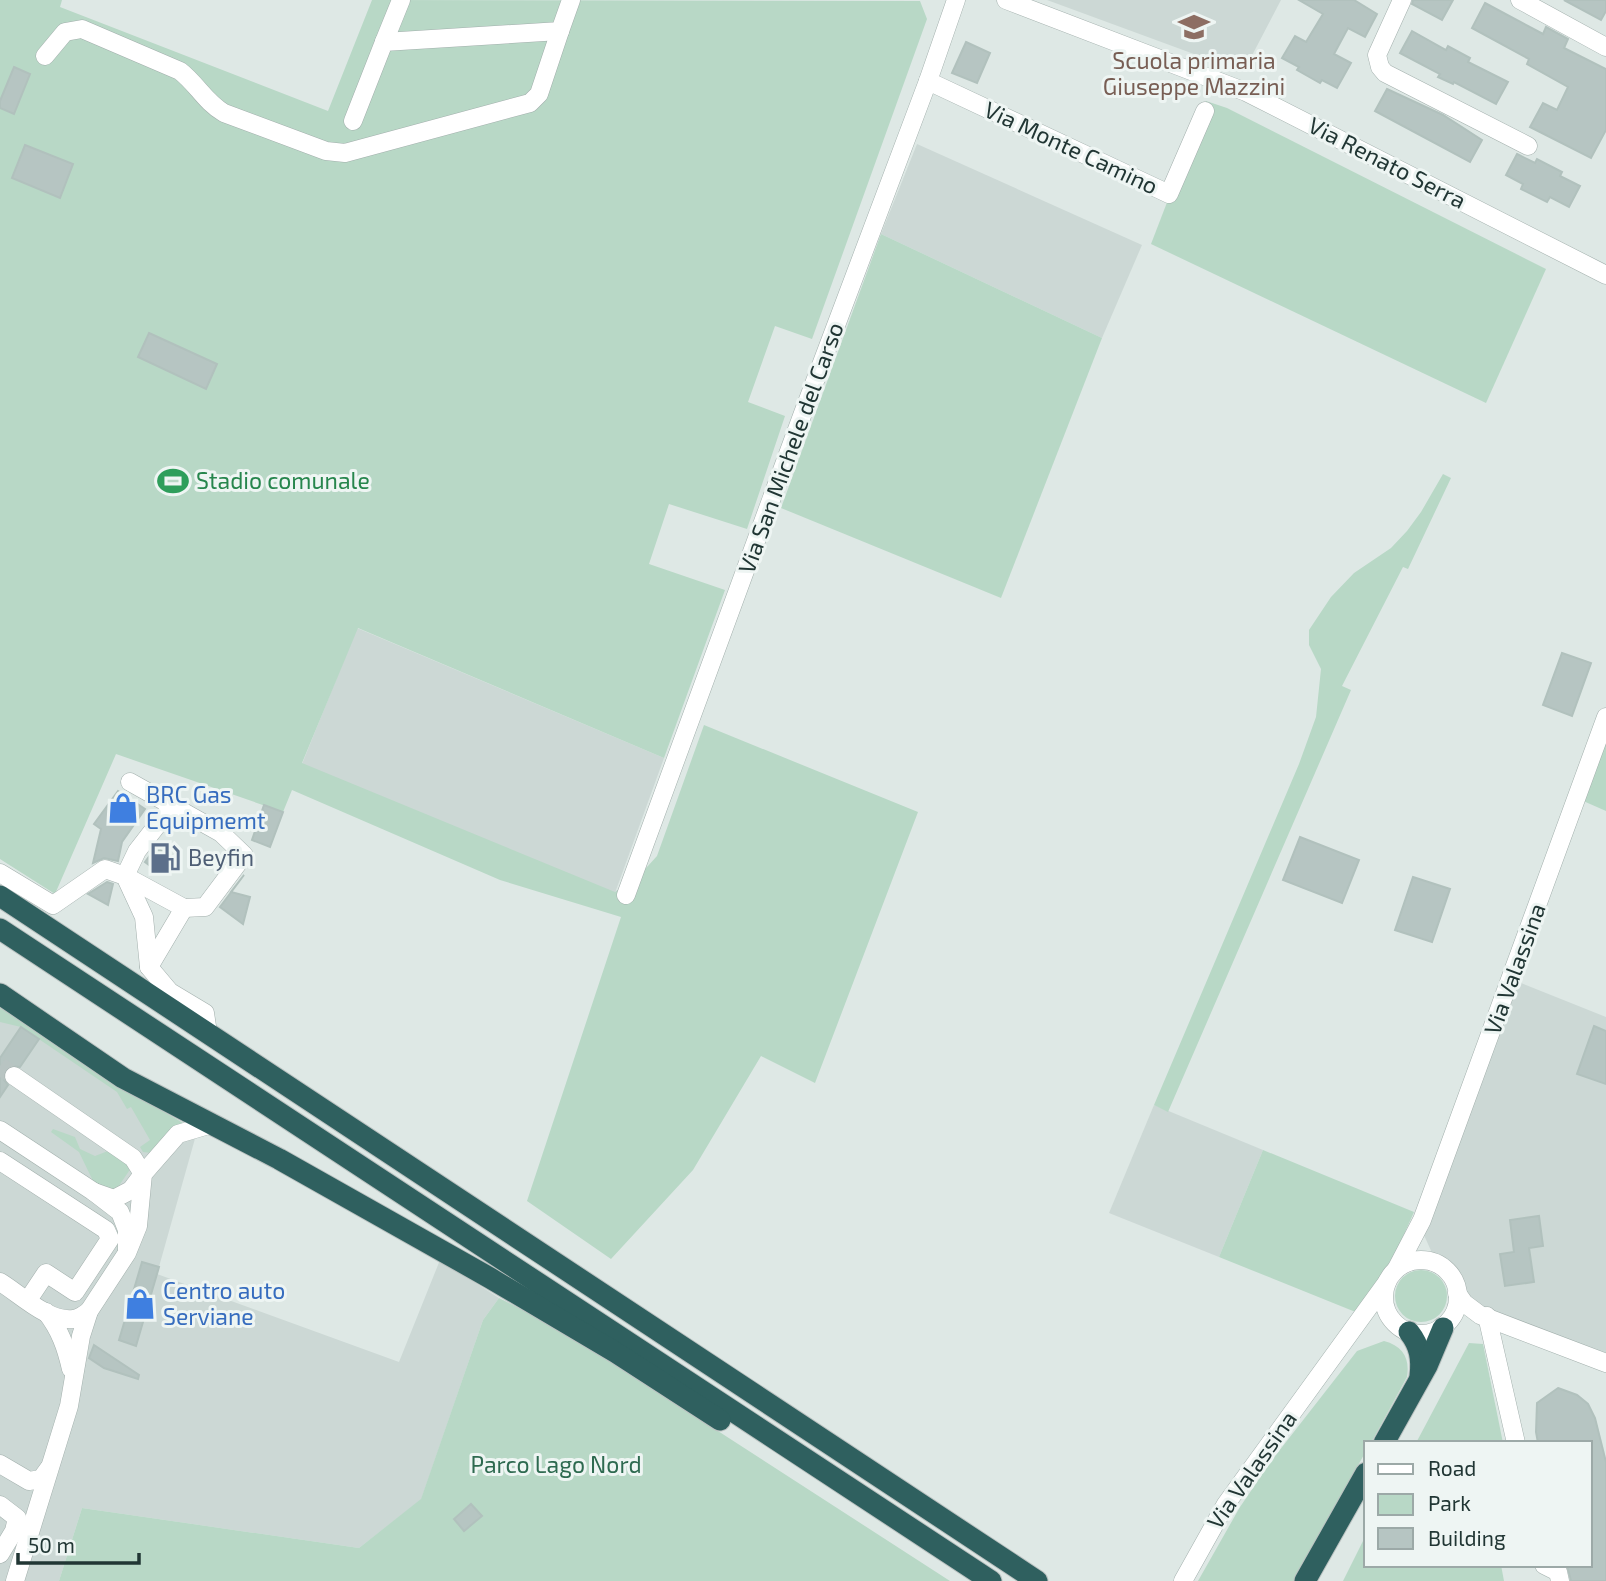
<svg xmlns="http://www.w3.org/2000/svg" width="1606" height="1581" font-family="'Exo 2',sans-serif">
  <rect width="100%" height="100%" fill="#dee8e5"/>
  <g fill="#ccd8d5">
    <polygon points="1047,0 1281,0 1247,65 1216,55 1213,61"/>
    <polygon points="917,144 1142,245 1102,338 881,234"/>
    <polygon points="357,628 664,758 615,893 302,764"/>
    <polygon points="1516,981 1606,1017 1606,1360 1484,1313 1458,1289 1449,1270 1433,1255 1423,1233"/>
    <polygon points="0,1003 196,1135 157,1274 399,1362 440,1260 499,1298 483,1320 421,1500 359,1548 82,1508 59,1581 0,1581"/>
    <polygon points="1154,1105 1263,1150 1219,1257 1109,1213"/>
  </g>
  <g fill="#b8d8c6">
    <polygon points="0,0 62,0 60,7 328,111 372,0 920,1 927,19 812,339 775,326 748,402 785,416 747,529 669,504 649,564 725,590 664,758 358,628 302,763 615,892 647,867 657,856 704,725 918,812 815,1083 761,1056 693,1170 611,1259 527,1201 621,917 500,880 292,790 283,812 116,754 55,894 0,859"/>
    <polygon points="1206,101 1227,108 1546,269 1486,403 1151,244"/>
    <polygon points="881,234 1102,338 1001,598 781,508"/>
    <polygon points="1443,474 1451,478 1408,569 1403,567 1342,686 1351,690 1168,1112 1154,1105 1299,764 1316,717 1321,669 1309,645 1309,630 1331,597 1354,573 1391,548 1407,531 1421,512"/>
    <polygon points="1606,735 1606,811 1581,800"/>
    <polygon points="0,1007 106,1078 185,1124 168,1132 151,1153 143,1152 140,1147 150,1140 131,1107 127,1109 117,1092 21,1027 0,1022"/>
    <polygon points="53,1129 75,1137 80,1149 95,1156 108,1151 121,1157 129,1167 129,1171 114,1193 94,1183 79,1152 51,1132"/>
    <polygon points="1263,1150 1414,1212 1397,1250 1358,1313 1219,1257"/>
    <circle cx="1421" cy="1296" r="26"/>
    <polygon points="499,1298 557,1327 950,1581 59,1581 82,1508 359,1548 421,1499 483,1320"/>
    <path d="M1384 1341C1403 1346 1410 1358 1407 1377L1371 1443H1366V1451L1294 1581H1198L1240 1507 1272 1460 1357 1351Z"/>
    <polygon points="1469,1343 1483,1344 1503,1443 1416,1443"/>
    <polygon points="1366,1535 1366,1565 1501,1565 1504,1581 1343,1581"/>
  </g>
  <g fill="#b6c5c2" stroke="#b1c1bd" stroke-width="2">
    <polygon points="1299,0 1354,0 1377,14 1365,37 1348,28 1334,54 1351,63 1337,88 1322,80 1320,83 1297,70 1299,67 1282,58 1295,36 1306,42 1323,14"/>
    <polygon points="1413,0 1453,0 1442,20 1412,4"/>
    <polygon points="1564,0 1606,0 1606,11 1601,20"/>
    <polygon points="1485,3 1543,34 1546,27 1568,39 1564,48 1606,69 1606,130 1591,158 1530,127 1543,103 1557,110 1568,87 1527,64 1529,59 1472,28"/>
    <polygon points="1412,31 1446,50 1448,46 1470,58 1468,62 1508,82 1496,104 1454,82 1453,84 1438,77 1440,74 1400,53"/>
    <polygon points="966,42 990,53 977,83 952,73"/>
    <polygon points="14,67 30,74 14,114 0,108 0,101"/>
    <polygon points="1387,89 1443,115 1482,140 1470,162 1375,111"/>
    <polygon points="25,145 73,164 60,198 12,178"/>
    <polygon points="1517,154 1535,163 1537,159 1562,172 1560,176 1580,186 1569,207 1550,197 1547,202 1521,189 1523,184 1506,175"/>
    <polygon points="149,333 217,364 206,389 138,357"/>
    <polygon points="1562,653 1591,663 1572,716 1543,705"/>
    <polygon points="118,791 145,809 122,842 118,861 104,858 93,863 101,829 94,824"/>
    <polygon points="264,805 283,812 270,847 252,840"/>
    <polygon points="1300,837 1359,860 1342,903 1283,880"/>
    <polygon points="156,847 168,855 157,871 145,862"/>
    <polygon points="244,875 231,892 250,897 243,924 220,907"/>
    <polygon points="1413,877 1450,889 1432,942 1395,930"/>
    <polygon points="107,882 113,884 108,905 88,894"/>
    <polygon points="1594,1026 1606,1031 1606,1084 1577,1074"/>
    <polygon points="21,1027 39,1039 20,1067 10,1066 4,1070 4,1080 8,1085 0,1097 0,1058"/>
    <polygon points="1539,1216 1543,1246 1529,1248 1534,1282 1505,1286 1500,1254 1514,1252 1510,1220"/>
    <polygon points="142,1262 159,1267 136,1346 119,1340"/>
    <polygon points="94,1345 139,1375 138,1379 104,1368 89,1358"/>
    <polygon points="1558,1388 1577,1395 1588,1404 1595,1418 1606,1462 1606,1581 1571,1581 1567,1565 1590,1565 1590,1443 1538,1443 1536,1432 1537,1403"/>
    <polygon points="471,1504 482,1516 464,1531 454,1519"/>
  </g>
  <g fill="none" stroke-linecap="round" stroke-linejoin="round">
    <polyline stroke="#b8c4c2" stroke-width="18" stroke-dasharray="18 9" stroke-linecap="butt" points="0,1066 14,1076"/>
    <defs>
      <g id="minor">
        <polyline points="1006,0 1246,92 1606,275"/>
        <polyline points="1402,0 1377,55 1380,67 1385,73 1528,146"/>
        <polyline points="1520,0 1606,47"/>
        <polyline points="384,42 401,0"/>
        <path d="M45 56 65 32 82 29 180 71C197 84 205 102 224 113L326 151 345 153 530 103 539 94 560 31"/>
        <polyline points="928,81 1169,194 1205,111"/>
        <polyline points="353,121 384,42 560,31 571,0"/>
        <polyline points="130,782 221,833 244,855 205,907 184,908"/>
        <polyline points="0,873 53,905 105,869 125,876 144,917 149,967 170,992 205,1013 208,1033"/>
        <polyline points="626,895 803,413 928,81 956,0"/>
        <polyline points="149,967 184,908 125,876 137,851 172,806"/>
        <polyline points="14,1076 133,1158 143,1174 131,1190 114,1199 94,1192"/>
        <polyline points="0,1130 94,1192 120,1212 127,1230 127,1250"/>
        <polyline points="0,1161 106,1230 110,1239 75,1292 46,1273 28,1300"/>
        <circle cx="1421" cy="1297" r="37"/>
        <polyline points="1397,1268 1422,1220 1606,717"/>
        <path d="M0 1282C20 1294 49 1323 74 1319 79 1318 85 1314 89 1311"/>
        <polyline points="1457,1293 1464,1303 1480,1315 1606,1363"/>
        <path d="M46 1312C60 1330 66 1347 71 1369"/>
        <polyline points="1487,1316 1516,1443"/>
        <polyline points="0,1464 29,1481 41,1479 49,1468"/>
        <polyline points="0,1505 17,1518 14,1531 0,1554"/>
        <polyline points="1544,1565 1558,1572 1560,1581"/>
        <polyline points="15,1581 69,1406 81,1336 89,1311 127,1253 138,1226 143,1174 178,1134 212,1124"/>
        <polyline points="1183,1581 1226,1504 1387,1282"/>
      </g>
      <g id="highway">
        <polyline points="0,896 1037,1581"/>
        <polyline points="0,929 991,1581"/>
        <polyline points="0,994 123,1078 279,1159 490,1278 615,1352 720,1420"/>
        <path d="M1409 1332C1420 1346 1422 1359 1420 1376"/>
        <polyline points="1384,1443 1427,1366 1443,1328"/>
        <polyline points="1305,1581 1366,1473"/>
      </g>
    </defs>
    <use href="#minor" stroke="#a2afac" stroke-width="19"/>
    <use href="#highway" stroke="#bcc3c2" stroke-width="23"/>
    <use href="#minor" stroke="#fff" stroke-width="18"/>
    <use href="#highway" stroke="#2f605f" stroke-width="21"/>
  </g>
  <defs>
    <symbol id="school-bare" viewBox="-9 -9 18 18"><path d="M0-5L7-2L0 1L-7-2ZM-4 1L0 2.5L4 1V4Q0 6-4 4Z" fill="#8d6e63" stroke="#eef5f3" stroke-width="2.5" paint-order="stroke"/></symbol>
    <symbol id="stadium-bare" viewBox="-9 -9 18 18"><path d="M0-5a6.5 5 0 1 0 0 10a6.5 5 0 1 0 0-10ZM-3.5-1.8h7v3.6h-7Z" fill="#2e9e5b" stroke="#eef5f3" stroke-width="2.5" paint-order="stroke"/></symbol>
    <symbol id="shop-bare" viewBox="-9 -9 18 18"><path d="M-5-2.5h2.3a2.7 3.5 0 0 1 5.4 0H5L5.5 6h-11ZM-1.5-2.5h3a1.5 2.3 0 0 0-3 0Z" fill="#3f7fe0" stroke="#eef5f3" stroke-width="2.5" paint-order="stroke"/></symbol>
    <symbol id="fuel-bare" viewBox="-9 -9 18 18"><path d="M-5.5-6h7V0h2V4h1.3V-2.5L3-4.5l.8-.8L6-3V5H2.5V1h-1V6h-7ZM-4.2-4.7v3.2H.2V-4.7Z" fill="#5c6f8a" stroke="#eef5f3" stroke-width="2.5" paint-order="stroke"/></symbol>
  </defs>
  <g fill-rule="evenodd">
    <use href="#school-bare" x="1172" y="5" width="44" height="44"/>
    <use href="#stadium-bare" x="151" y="459" width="44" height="44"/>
    <use href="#shop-bare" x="101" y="786" width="44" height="44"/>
    <use href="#fuel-bare" x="143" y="836" width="44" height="44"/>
    <use href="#shop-bare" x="118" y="1282" width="44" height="44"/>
  </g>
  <g text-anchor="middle" stroke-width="6" stroke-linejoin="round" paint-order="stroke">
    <g font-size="23" fill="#785e54" stroke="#eef5f3">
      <text x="1194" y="69">Scuola primaria<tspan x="1194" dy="26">Giuseppe Mazzini</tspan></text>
    </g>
    <g font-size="23" fill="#213634" stroke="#eef5f3">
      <text transform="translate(1071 148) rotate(25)" y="8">Via Monte Camino</text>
      <text transform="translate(1387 163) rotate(27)" y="8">Via Renato Serra</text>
      <text transform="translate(791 448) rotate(-70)" y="8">Via San Michele del Carso</text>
      <text transform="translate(1515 969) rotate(-70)" y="8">Via Valassina</text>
      <text transform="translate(1252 1470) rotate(-55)" y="8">Via Valassina</text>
    </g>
    <g font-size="23" fill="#27864d" stroke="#eef5f3" text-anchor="start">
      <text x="196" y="489">Stadio comunale</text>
    </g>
    <g font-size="23" fill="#366cbe" stroke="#eef5f3" text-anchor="start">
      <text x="146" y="803">BRC Gas<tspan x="146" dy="26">Equipmemt</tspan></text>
      <text x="163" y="1299">Centro auto<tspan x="163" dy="26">Serviane</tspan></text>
    </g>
    <g font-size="23" fill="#4e5e75" stroke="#eef5f3" text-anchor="start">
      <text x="188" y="866">Beyfin</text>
    </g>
    <g font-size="23" fill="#2e6a50" stroke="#eef5f3">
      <text x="556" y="1473">Parco Lago Nord</text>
    </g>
  </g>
  <rect x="1364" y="1441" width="228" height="126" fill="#eef5f3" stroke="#9ca9a7" stroke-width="2"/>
  <rect x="1378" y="1464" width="35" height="10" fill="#ffffff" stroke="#9ca9a7" stroke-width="2"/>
  <text x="1428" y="1476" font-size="21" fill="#213634">Road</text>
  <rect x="1378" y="1494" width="35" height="21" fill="#b8d8c6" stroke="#9ca9a7" stroke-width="2"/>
  <text x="1428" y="1511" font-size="21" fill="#213634">Park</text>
  <rect x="1378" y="1528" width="35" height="21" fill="#b6c5c2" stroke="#9ca9a7" stroke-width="2"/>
  <text x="1428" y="1546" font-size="21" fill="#213634">Building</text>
  <path d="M18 1553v10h121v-10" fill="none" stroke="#213634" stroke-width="3.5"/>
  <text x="28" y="1553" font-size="21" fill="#213634" stroke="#eef5f3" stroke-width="5" paint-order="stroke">50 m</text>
</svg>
